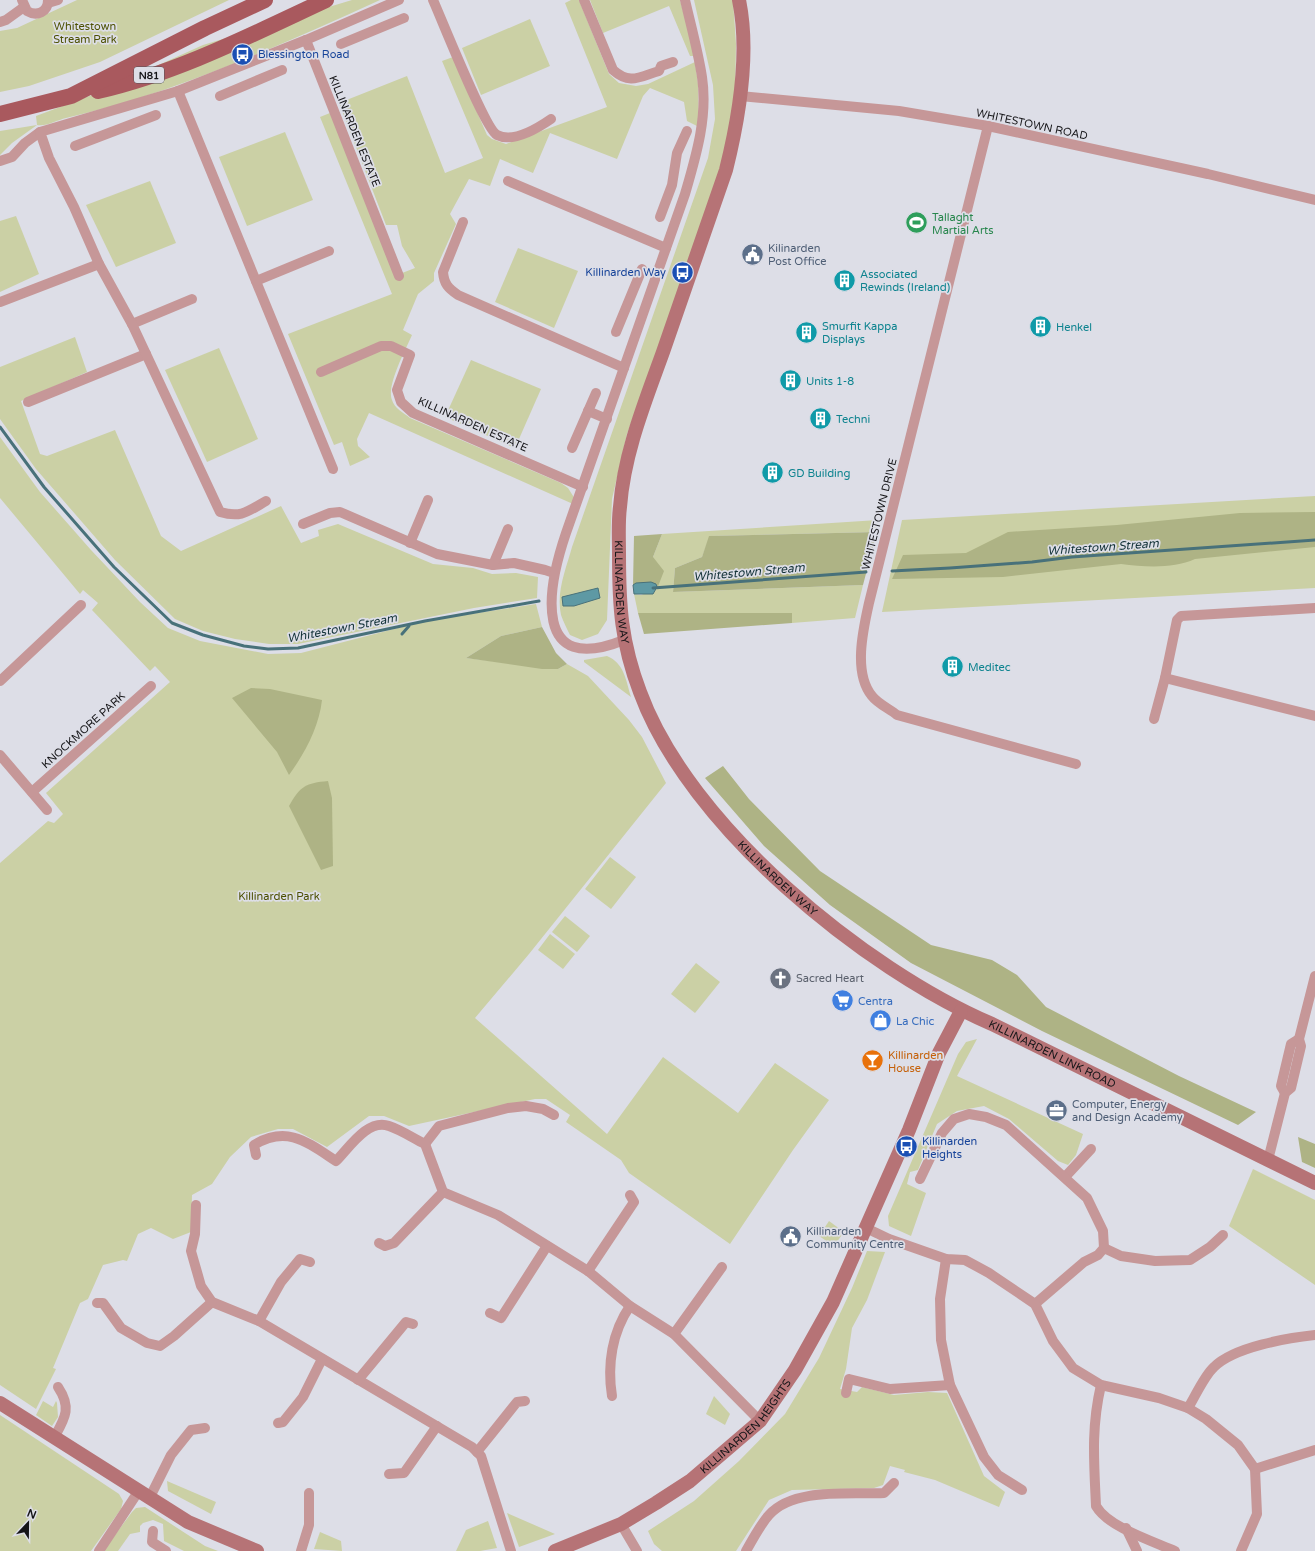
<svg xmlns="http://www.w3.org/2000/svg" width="1315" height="1551" font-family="'Varela Round',sans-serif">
  <rect width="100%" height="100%" fill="#dddee7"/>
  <g fill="#cbd0a5">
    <polygon points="77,0 229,0 100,62 29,86 0,92 0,31 17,28"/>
    <path d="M352 0H380C279 46 175 93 66 118 57 120 46 127 37 125L12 143 0 155V131L37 125 36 116 92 95 203 45Z"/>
    <path d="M571 0H579L609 74 619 83 636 86 648 84 695 62 698 84 699 127 687 121 684 102 650 88 643 96 617 159 550 133 533 173 500 159 490 186 469 179 450 214 456 224 434 273V281L418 294 403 330 412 335C406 349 386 386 392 400 394 408 404 413 410 418L561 483 568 488 575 499 573 504 369 413 357 439 358 446 370 457 350 466 342 442 334 445 288 334 392 294 320 117 330 113 397 275 415 268 402 246 397 225H386L339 103 407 76 445 173 483 158 442 61 453 57 487 135 492 139 506 144 607 107 565 3Z"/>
    <polygon points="590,0 680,0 695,56 690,56 669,6 603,33"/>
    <path d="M694 0H733L736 44 735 100 728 153 627 434 612 499 607 620 598 634 582 640 570 635C567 629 563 621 561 615 556 592 566 569 572 547L708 158 715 119 713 85Z"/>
    <polygon points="530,19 550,66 481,95 462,48"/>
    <polygon points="285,132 313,200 247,226 219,157"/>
    <polygon points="150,181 176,243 116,267 86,205"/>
    <polygon points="16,216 39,274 0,292 0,221"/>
    <polygon points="518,248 578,271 554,328 495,302"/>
    <polygon points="75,337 87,372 21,401 40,454 47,456 115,430 161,536 181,551 281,506 301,543 319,536 318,530 338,524 433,564 473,568 492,574 516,573 538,577 537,598 474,608 298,644 269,644 235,639 203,631 175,619 115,560 36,469 0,419 0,367"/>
    <polygon points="219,348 258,439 207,462 165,370"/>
    <polygon points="471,360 541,389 515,448 445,417"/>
    <polygon points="0,437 40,492 91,550 140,602 168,628 200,641 268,654 301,653 425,621 536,604 542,627 501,636 466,658 558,669 567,664 588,676 629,720 642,737 666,783 529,954 475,1018 607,1134 663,1057 738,1113 775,1063 829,1100 793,1150 730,1244 629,1173 621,1160 566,1122 570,1115 546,1099 535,1099 409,1126 384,1116 369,1116 327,1147 293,1129 278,1129 251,1137 230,1157 212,1184 192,1195 191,1232 173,1239 151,1228 138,1234 127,1261 123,1260 103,1265 88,1299 80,1303 53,1368 56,1369 36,1409 0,1385 0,863 48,821 54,823 63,814 46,793 170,682 155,666 150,671 92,610 98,603 83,590 80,594 0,498"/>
    <polygon points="1315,496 1315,588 882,612 902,520"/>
    <polygon points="878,520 877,532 710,536 702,557 675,568 673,592 863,585 855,618 792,623 792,613 638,613 634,594 641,595 657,589 653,557 662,534"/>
    <path d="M607 656C624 663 626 680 631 697L584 662V660Z"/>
    <polygon points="610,857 636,877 611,909 585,889"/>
    <polygon points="565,916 590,936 577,952 552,932"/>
    <polygon points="550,934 575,954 563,969 538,950"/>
    <polygon points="696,963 720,982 695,1013 671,994"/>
    <polygon points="977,1039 957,1076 1083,1134 1076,1155 1068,1165 1058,1161 1009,1119 984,1106 957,1111 937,1124 918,1170 910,1172 907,1184 926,1193 911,1236 889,1226 888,1216 958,1054 966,1042"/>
    <polygon points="1253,1169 1315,1200 1315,1285 1229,1226"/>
    <polygon points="829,1221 844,1232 834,1246 819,1236"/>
    <polygon points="867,1251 885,1252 867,1300 852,1328 846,1369 840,1389 857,1392 862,1387 894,1395 928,1392 947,1393 984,1476 1005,1492 999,1507 935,1480 904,1472 905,1470 890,1466 883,1485 874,1488 792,1490 769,1500 736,1551 662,1551 654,1544 648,1531 694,1501 739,1461 785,1414 819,1358 852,1288"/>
    <polygon points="714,1396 730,1414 725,1425 706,1414"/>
    <polygon points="43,1401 53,1407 56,1401 57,1403 58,1417 52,1426 36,1415"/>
    <polygon points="0,1415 119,1494 123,1501 121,1509 91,1551 0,1551"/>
    <polygon points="167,1481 216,1502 211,1514 168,1491"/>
    <polygon points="145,1507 205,1546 218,1551 184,1551 164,1541 163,1524 153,1520 143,1523 140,1526 140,1532 130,1534 118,1551 103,1551 132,1512 136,1508"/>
    <polygon points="507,1513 555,1534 519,1547"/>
    <polygon points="488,1521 497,1548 480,1551 456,1551 466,1530"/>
    <polygon points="320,1532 341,1541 342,1551 314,1549"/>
  </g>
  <g fill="#aeb385">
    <path d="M1315 512V547L1195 559C1173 569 1145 567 1121 564L1003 577 892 579 903 555 966 553 1008 532 1117 525 1240 513Z"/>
    <polygon points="877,532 863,585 673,592 675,568 702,557 709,536"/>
    <polygon points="662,534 653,557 664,571 657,589 656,584 633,585 634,536"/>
    <polygon points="638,613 792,613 792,623 644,634"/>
    <polygon points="542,627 556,653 567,664 558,669 542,669 466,658 501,636"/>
    <path d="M251 688 270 689 322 700C319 727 305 753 289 775L277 752 232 698Z"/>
    <polygon points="723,766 749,799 820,871 931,945 992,960 1017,975 1046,1007 1179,1076 1256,1112 1238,1125 1042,1031 911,963 830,905 764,846 705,778"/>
    <path d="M328 781 332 798 333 866 321 870 289 806C300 786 306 783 328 781Z"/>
    <polygon points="1298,1137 1315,1144 1315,1168 1302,1162"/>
  </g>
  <g fill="#5e99a4" stroke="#48717a">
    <polygon points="651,582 656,584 657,587 653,594 634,594 633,585 636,583"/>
    <polygon points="598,588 600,598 574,606 563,606 562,597"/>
  </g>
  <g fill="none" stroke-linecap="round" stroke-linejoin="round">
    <g stroke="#48717a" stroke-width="3">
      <polyline points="0,427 44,487 114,567 172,623 203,635 244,646 268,649 298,648 425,621 539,601"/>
      <polyline points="892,571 950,568 1032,562 1072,557 1315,540"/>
      <polyline points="653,588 866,572"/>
      <polyline points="402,634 409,626"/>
    </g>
    <g stroke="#c69798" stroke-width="10">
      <path d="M22 0 27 11C37 17 48 12 48 0"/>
      <path d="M433 0C442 20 485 129 497 135 513 143 538 128 551 119"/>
      <path d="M584 0 613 70C630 85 639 77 659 71L661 66 673 62"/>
      <polyline points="48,3 58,0"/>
      <polyline points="0,22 6,20 24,7"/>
      <polyline points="306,40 399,276"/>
      <polyline points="341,44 404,18"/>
      <polyline points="178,91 333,469"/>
      <polyline points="220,96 282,70"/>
      <polyline points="740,96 899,111 988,126 1208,174 1315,200"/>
      <path d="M988 126 869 603C863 630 853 673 872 696 878 704 890 709 897 715L1076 764"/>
      <polyline points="75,146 156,115"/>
      <polyline points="0,161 12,157 25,143 40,132"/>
      <polyline points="508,181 666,248"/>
      <polyline points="660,217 672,185 677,153 687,131"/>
      <path d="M463 222 443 272C444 284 448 288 458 295L624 368"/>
      <polyline points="256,281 329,251"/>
      <polyline points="0,302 99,264"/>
      <polyline points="132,324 192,299"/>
      <polyline points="616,332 642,269"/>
      <polyline points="321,372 381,346 391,346 410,355 397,390 401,402 413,413 583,487"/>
      <polyline points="28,402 146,354"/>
      <polyline points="588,411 607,419"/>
      <polyline points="572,448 596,393"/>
      <path d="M266 501C247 512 241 518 220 512L132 324 99 264 74 207 49 158 40 132 178 91 306 40 399 0"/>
      <polyline points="303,524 330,513 340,512 437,554 493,565 514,563 545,570 554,573"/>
      <polyline points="410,543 428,500"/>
      <polyline points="493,565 508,529"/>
      <polyline points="1315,608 1181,616 1177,620 1165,678 1315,716"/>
      <path d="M624 640C532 677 547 589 566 533L685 194C696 156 708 117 702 77 698 51 691 26 685 0"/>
      <polyline points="0,681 81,605"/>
      <polyline points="1154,719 1165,678"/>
      <polyline points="0,755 47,810"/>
      <polyline points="32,792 151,686"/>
      <polyline points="1285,1093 1281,1086 1291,1044 1299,1039"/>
      <polyline points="425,1144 439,1126 508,1108 526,1106 543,1109 554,1115"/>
      <path d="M256 1155 254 1145C287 1125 307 1142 336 1161 349 1148 368 1118 389 1126 401 1130 413 1138 425 1144L443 1192 498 1215 588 1271 630 1306 674 1334 760 1421"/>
      <polyline points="1268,1160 1285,1093 1291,1088 1301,1046 1299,1039 1315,976"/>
      <polyline points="1065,1177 1091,1149"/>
      <polyline points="920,1179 942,1133 954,1119 969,1114 986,1117 1006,1125 1087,1198 1103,1231 1104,1248 1098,1255 1084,1262 1035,1304"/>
      <polyline points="196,1205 195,1234 191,1251 201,1286 212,1302 259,1321 472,1447 481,1456 511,1551"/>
      <polyline points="866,1228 889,1239 946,1259 965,1260 989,1273 1035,1304 1053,1341 1073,1368 1101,1385 1159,1398 1188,1408 1206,1419 1238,1445 1255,1469 1257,1514 1241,1551"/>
      <polyline points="379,1243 385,1246 394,1243 443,1192"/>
      <polyline points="1104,1248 1121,1256 1155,1261 1190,1260 1210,1247 1223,1235"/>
      <polyline points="946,1259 940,1299 941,1340 950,1385 984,1457 998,1475 1022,1490"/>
      <polyline points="588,1271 634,1202 630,1195"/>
      <polyline points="97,1303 103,1303 121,1328 147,1343 160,1346 174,1336 212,1302"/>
      <polyline points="490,1313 501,1318 547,1246"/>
      <polyline points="259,1321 281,1282 300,1259 310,1262"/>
      <polyline points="674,1334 722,1267"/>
      <polyline points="358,1380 406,1322 413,1324"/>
      <path d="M1101 1385C1091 1428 1094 1462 1096 1506 1108 1527 1152 1541 1175 1551"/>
      <polyline points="846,1393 849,1379 890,1389 950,1385"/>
      <path d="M612 1396C607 1365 612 1332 630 1306"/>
      <path d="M1188 1408C1195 1397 1204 1376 1214 1367 1234 1347 1287 1338 1315 1335"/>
      <polyline points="278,1423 283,1422 303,1397 322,1359"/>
      <path d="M54 1438C65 1418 72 1408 58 1387"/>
      <polyline points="477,1452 517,1402 525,1401"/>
      <polyline points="1255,1469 1315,1450"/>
      <polyline points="389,1474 404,1473 437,1426"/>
      <polyline points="149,1499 171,1455 191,1430 205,1428"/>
      <polyline points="621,1524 637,1551"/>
      <polyline points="1126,1528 1137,1551"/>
      <polyline points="153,1531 152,1542 166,1551"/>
      <polyline points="99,1551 138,1492"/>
      <polyline points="301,1551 309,1525 309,1493"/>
      <path d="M746 1551C753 1539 760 1525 769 1515 794 1487 850 1495 884 1493L894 1483"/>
    </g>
    <g stroke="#b67376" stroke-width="14">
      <path id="s1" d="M739 0C750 53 739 118 726 170 705 230 684 291 663 352 645 402 624 453 620 507 618 522 619 538 619 554 619 606 621 642 640 692 689 826 864 969 992 1024L1315 1183"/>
      <polyline points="0,1403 188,1522 257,1551"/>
      <path id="s2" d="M555 1551 621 1524 656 1503 690 1481 760 1421 795 1370 833 1302 909 1130 939 1053 961 1011"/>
    </g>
    <g stroke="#a9595e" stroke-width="16">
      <path d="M98 91C177 73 253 34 326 0"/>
      <polyline points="0,114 71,96 205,28 265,0"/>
    </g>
  </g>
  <defs>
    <symbol id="bus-disc" viewBox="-11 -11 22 22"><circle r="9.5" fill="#1a4fb4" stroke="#dddee7"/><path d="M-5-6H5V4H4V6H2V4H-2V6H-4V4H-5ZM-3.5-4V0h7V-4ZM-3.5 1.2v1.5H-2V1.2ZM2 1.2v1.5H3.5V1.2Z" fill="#fff"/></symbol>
    <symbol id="stadium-disc" viewBox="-11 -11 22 22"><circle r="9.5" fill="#2e9e5b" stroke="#dddee7"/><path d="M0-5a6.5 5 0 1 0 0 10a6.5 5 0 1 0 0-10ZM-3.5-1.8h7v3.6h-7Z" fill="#fff"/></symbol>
    <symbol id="civic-disc" viewBox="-11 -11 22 22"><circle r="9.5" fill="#5c6f8a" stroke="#dddee7"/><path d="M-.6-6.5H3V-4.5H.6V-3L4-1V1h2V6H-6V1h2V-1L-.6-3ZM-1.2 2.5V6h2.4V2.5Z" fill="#fff"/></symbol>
    <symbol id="building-disc" viewBox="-11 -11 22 22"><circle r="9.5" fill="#0f9aa8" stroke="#dddee7"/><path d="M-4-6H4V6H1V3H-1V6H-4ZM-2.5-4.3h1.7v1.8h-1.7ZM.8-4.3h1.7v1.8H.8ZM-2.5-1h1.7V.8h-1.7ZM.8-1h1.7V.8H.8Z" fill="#fff"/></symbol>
    <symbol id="church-disc" viewBox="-11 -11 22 22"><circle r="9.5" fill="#6b7280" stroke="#dddee7"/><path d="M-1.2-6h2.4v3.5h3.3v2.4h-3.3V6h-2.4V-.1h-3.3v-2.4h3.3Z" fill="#fff"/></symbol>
    <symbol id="supermarket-disc" viewBox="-11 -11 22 22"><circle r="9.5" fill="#3f7fe0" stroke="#dddee7"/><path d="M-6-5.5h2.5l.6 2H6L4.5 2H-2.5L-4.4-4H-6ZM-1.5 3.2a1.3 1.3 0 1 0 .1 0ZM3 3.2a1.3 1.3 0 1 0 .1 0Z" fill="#fff"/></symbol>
    <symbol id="shop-disc" viewBox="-11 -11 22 22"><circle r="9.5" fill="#3f7fe0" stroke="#dddee7"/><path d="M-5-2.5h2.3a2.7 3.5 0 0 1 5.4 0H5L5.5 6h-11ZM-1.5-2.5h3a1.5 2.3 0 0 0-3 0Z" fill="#fff"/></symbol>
    <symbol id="bar-disc" viewBox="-11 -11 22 22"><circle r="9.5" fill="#e8710a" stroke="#dddee7"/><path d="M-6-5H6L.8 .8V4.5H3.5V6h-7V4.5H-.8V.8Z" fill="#fff"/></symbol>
    <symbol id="office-disc" viewBox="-11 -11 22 22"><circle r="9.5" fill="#5c6f8a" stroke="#dddee7"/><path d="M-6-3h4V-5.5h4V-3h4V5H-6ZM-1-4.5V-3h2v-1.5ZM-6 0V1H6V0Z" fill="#fff"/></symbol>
  </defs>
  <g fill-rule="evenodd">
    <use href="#bus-disc" x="230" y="42" width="25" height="25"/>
    <use href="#stadium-disc" x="904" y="210" width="25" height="25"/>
    <use href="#civic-disc" x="740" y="242" width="25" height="25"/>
    <use href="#bus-disc" x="670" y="260" width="25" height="25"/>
    <use href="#building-disc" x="832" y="268" width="25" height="25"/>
    <use href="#building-disc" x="1028" y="314" width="25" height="25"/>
    <use href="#building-disc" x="794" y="320" width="25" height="25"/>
    <use href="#building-disc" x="778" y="368" width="25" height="25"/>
    <use href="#building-disc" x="808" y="406" width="25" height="25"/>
    <use href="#building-disc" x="760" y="460" width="25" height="25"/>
    <use href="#building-disc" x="940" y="654" width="25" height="25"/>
    <use href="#church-disc" x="768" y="966" width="25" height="25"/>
    <use href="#supermarket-disc" x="830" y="988" width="25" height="25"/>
    <use href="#shop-disc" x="868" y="1008" width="25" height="25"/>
    <use href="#bar-disc" x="860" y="1048" width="25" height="25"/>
    <use href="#office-disc" x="1044" y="1098" width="25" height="25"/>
    <use href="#bus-disc" x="894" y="1134" width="25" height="25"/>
    <use href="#civic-disc" x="778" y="1224" width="25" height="25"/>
  </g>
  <g text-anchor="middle" stroke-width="3.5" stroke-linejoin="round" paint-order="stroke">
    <rect fill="#dddee7" stroke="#515156" stroke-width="1" x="134" y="67" width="30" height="16" rx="3"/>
    <g font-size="10" font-weight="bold" fill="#151518">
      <text x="149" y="79">N81</text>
    </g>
    <g font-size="11" fill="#4c5000" stroke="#dddee7">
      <text x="85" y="30">Whitestown<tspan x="85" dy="13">Stream Park</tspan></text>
      <text x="279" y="900">Killinarden Park</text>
    </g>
    <g font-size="11" fill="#164399" stroke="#dddee7" text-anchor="start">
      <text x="258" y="58">Blessington Road</text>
      <text x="666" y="276" text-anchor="end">Killinarden Way</text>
      <text x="922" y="1145">Killinarden<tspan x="922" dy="13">Heights</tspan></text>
    </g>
    <g font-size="11" fill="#151518" stroke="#dddee7">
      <text transform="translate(1032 124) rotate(12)" y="4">WHITESTOWN ROAD</text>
      <text transform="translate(355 131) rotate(68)" y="4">KILLINARDEN ESTATE</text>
      <text transform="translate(473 424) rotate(24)" y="4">KILLINARDEN ESTATE</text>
      <text transform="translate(879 514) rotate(-76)" y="4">WHITESTOWN DRIVE</text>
      <text dy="4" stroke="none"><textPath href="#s1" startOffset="611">KILLINARDEN WAY</textPath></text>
      <text transform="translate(83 730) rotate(-42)" y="4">KNOCKMORE PARK</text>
      <text dy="4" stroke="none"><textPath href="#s1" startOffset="947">KILLINARDEN WAY</textPath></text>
      <text dy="4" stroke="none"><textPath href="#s1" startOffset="1275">KILLINARDEN LINK ROAD</textPath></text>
      <text dy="4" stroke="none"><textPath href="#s2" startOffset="231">KILLINARDEN HEIGHTS</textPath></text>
    </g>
    <g font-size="11" fill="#27864d" stroke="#dddee7" text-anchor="start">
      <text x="932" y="221">Tallaght<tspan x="932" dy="13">Martial Arts</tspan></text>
    </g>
    <g font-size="11" fill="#4e5e75" stroke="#dddee7" text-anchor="start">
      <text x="768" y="252">Kilinarden<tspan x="768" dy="13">Post Office</tspan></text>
      <text x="1072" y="1108">Computer, Energy<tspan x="1072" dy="13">and Design Academy</tspan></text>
      <text x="806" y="1235">Killinarden<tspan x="806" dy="13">Community Centre</tspan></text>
    </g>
    <g font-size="11" fill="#0d838f" stroke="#dddee7" text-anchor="start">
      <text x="860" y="278">Associated<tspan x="860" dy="13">Rewinds (Ireland)</tspan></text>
      <text x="822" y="330">Smurfit Kappa<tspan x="822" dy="13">Displays</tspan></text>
      <text x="1056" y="331">Henkel</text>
      <text x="806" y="385">Units 1-8</text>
      <text x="836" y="423">Techni</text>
      <text x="788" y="477">GD Building</text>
      <text x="968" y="671">Meditec</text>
    </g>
    <g font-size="11" fill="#5b616d" stroke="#dddee7" text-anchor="start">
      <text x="796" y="982">Sacred Heart</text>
    </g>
    <g font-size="11" fill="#366cbe" stroke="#dddee7" text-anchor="start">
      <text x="858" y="1005">Centra</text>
      <text x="896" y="1025">La Chic</text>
    </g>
    <g font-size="11" fill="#c56008" stroke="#dddee7" text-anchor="start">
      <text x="888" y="1059">Killinarden<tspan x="888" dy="13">House</tspan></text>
    </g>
    <g font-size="12" font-style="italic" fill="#133238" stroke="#dddee7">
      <text transform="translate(1103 547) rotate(-4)" y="4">Whitestown Stream</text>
      <text transform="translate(749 572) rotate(-5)" y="4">Whitestown Stream</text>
      <text transform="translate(342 628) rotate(-11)" y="4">Whitestown Stream</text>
    </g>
  </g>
  <g transform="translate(28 1523) rotate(22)" stroke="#dddee7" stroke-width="3" paint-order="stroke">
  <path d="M0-3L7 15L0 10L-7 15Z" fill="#151518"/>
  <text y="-6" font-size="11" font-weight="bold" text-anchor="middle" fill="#151518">N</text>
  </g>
</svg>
